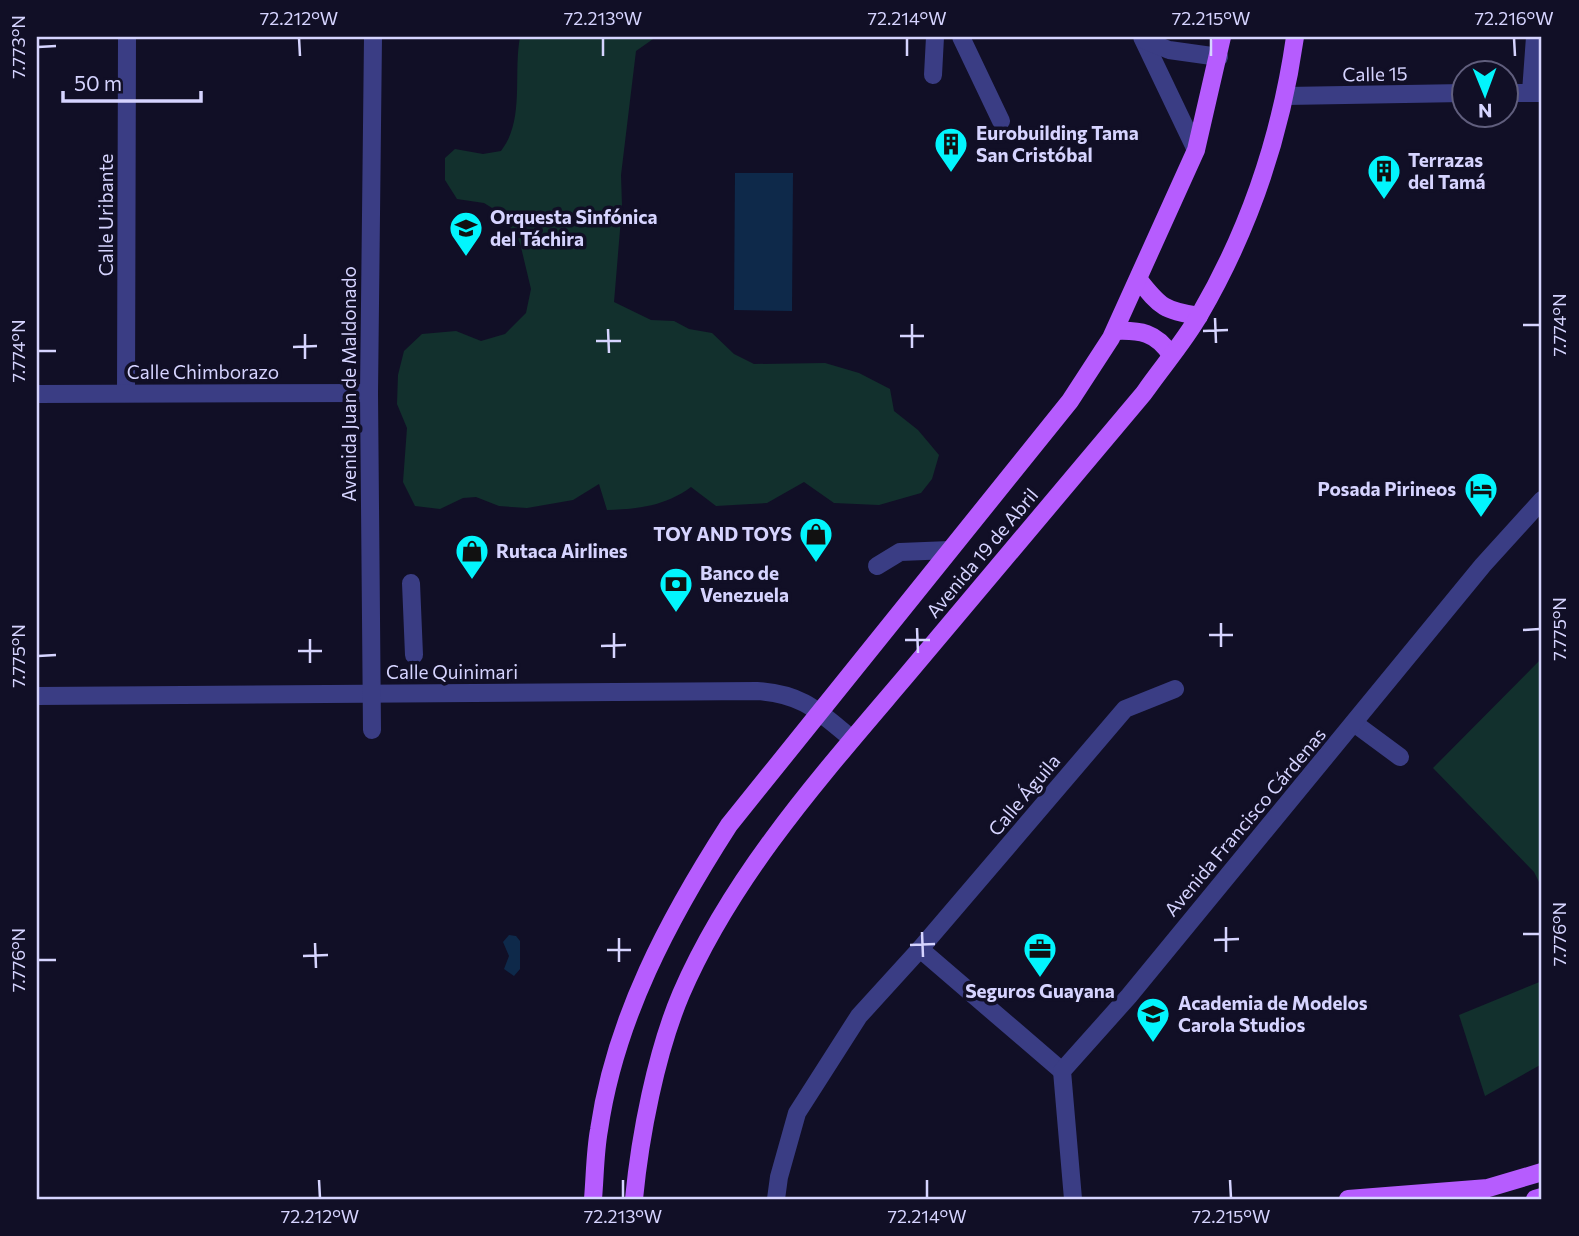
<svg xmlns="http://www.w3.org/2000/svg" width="1579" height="1236" font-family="Commissioner,sans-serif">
  <rect width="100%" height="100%" fill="#110f26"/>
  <g fill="#12302d">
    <path d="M520 37H656L636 51 621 175 622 206 614 302 651 320 674 321 689 329 712 333 734 354 754 364 825 363 859 373 890 389 894 411 918 430 939 455 932 479 921 493 879 505 834 503 804 482 767 503 716 506 691 487C665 506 639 509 607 510L599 484 573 500 527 508 499 506 476 497 463 498 440 509 415 506 403 482 407 428 397 404 398 375 404 351 422 334 456 331 481 341 505 334 526 313 531 289 520 243 502 214 484 203 457 199 445 180V158L455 149 483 154 501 151C525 120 513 75 520 37Z"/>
    <polygon points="1542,658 1542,888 1534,872 1433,768"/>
    <polygon points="1542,981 1542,1064 1485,1096 1459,1015"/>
  </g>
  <g fill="#0e294a">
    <polygon points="735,173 793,173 792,311 734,310"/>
    <polygon points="509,935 516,936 520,941 520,969 514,976 504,969 509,956 503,942"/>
  </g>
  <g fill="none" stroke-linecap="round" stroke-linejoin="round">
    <g stroke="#3a3d84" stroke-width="18">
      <polyline points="961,37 1001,121"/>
      <polyline points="1142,37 1196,150"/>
      <polyline points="1144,40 1169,50 1219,57"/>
      <polyline points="933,75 935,37"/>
      <polyline points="1531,92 1535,37"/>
      <polyline points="1506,93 1540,93"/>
      <polyline points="1286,96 1464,93"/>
      <polyline points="126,393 127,37"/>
      <polyline points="37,394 369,393"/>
      <polyline points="877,566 900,552 950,550"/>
      <polyline points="411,583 414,655"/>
      <path d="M37 696 757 691C803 694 818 711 852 739"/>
      <polyline points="1354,723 1400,757"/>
      <polyline points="372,730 369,393 373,37"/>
      <polyline points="920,949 1062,1071"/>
      <polyline points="776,1199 779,1177 797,1113 859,1016 920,949 1125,709 1175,689"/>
      <polyline points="1073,1199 1062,1071 1129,996 1483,565 1542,500"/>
    </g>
    <g stroke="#b65cfe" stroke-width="18">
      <path d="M1139 280C1160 307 1165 311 1199 316"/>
      <path d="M1115 331C1140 330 1156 332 1171 355"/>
      <path d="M593 1199C595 1176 595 1152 599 1130 615 1019 669 918 729 825L1070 401 1111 338 1196 150 1222 37"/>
      <path d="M634 1199C640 1136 656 1053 681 994 733 874 822 775 906 676 985 582 1065 488 1144 393 1162 367 1184 342 1200 314 1250 228 1281 135 1295 37"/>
      <polyline points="1348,1199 1488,1188 1542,1172"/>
      <polyline points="1535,1199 1542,1197"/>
    </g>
  </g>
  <path fill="none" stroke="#d6d4ff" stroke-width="2.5" d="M299 38 300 56M603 38V56M907 38V56M1211 38V56M1514 38 1515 56M38 47 56 46M1215 318 1216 343M912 324V348M1523 325H1540M608 329 609 353M1203 331 1228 330M305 334V359M900 336H924M596 341H621M293 347 317 346M38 351H56M1221 623V647M917 628 918 653M1523 630 1540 629M614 633V658M1209 635H1233M310 639V663M905 640H930M601 646 626 645M298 651H322M38 656 56 655M1226 927V952M922 932 923 957M1523 934H1540M619 938V962M1214 940 1239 939M315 943 316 968M910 945 935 944M607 950H631M303 956 328 955M38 960H56M319 1180 320 1198M623 1180V1198M927 1180V1198M1230 1180 1231 1198"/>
  <defs>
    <symbol id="building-pin" viewBox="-11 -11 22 30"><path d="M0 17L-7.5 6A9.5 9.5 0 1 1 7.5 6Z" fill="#02f5fd" stroke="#110f26"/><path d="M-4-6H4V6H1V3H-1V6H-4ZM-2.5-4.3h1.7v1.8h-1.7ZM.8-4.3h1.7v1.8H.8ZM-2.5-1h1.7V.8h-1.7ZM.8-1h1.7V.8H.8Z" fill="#111"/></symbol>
    <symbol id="university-pin" viewBox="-11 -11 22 30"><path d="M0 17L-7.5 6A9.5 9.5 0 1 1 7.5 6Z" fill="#02f5fd" stroke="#110f26"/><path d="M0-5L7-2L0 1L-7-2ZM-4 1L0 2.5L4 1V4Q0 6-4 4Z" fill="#111"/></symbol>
    <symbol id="hotel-pin" viewBox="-11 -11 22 30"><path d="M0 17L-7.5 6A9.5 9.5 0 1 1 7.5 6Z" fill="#02f5fd" stroke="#110f26"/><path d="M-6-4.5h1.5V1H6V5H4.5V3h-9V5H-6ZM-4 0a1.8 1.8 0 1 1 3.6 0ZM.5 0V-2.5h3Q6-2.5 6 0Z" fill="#111"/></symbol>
    <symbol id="shop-pin" viewBox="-11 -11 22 30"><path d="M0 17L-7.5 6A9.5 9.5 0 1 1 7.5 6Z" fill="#02f5fd" stroke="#110f26"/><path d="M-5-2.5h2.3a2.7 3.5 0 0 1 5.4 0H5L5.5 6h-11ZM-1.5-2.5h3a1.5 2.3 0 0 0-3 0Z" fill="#111"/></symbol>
    <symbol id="bank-pin" viewBox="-11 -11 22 30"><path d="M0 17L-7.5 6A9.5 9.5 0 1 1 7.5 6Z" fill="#02f5fd" stroke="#110f26"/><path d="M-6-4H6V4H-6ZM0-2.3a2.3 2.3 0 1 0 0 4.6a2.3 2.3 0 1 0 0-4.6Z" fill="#111"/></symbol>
    <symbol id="office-pin" viewBox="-11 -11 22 30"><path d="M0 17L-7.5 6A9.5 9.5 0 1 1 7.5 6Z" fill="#02f5fd" stroke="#110f26"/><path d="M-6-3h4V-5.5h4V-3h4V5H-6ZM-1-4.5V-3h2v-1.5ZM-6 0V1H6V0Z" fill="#111"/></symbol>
  </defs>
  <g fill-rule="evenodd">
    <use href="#building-pin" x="932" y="125" width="38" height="52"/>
    <use href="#building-pin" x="1365" y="152" width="38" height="52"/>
    <use href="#university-pin" x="447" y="209" width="38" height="52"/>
    <use href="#hotel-pin" x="1462" y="470" width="38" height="52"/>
    <use href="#shop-pin" x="797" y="515" width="38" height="52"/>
    <use href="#shop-pin" x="453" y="532" width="38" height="52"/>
    <use href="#bank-pin" x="657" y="565" width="38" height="52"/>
    <use href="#office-pin" x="1021" y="930" width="38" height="52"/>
    <use href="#university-pin" x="1134" y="995" width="38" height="52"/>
  </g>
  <g text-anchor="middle" stroke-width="7" stroke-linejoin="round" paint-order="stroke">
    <g font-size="19" fill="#d6d4ff" stroke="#110f26">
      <text transform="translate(1375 74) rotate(-1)" y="7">Calle 15</text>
      <text transform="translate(106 215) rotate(-90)" y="7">Calle Uribante</text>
      <text x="203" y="379">Calle Chimborazo</text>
      <text transform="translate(349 384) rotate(-90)" y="7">Avenida Juan de Maldonado</text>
      <text transform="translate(982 553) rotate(-50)" y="7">Avenida 19 de Abril</text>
      <text x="452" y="679">Calle Quinimari</text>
      <text transform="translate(1024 795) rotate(-50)" y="7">Calle Águila</text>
      <text transform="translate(1245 822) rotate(-50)" y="7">Avenida Francisco Cárdenas</text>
    </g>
    <g font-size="19" font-weight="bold" fill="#d6d4ff" stroke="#110f26" text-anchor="start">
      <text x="976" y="140">Eurobuilding Tama<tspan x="976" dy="22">San Cristóbal</tspan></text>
      <text x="1408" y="167">Terrazas<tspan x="1408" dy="22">del Tamá</tspan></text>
      <text x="490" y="224">Orquesta Sinfónica<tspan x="490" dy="22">del Táchira</tspan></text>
      <text x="1456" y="496" text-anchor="end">Posada Pirineos</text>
      <text x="792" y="541" text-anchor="end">TOY AND TOYS</text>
      <text x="496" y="558">Rutaca Airlines</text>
      <text x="700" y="580">Banco de<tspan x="700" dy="22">Venezuela</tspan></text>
      <text x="1040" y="998" text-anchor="middle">Seguros Guayana</text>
      <text x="1178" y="1010">Academia de Modelos<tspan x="1178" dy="22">Carola Studios</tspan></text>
    </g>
  </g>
  <rect width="1579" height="1236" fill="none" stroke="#110f26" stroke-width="77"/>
  <g transform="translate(1485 94) rotate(179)"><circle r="33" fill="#110f26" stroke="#605e7d" stroke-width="2"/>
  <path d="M0-5L12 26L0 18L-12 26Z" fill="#02f5fd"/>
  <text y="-10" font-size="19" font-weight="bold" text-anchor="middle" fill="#d6d4ff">N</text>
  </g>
  <path d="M63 91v10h138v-10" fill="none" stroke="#d6d4ff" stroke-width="3.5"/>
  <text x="74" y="91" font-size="21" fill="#d6d4ff" stroke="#110f26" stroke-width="5" paint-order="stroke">50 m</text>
  <rect x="38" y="38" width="1502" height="1160" fill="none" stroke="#d6d4ff" stroke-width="2.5"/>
  <g font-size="18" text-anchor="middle" fill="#d6d4ff">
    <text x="299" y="25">72.212°W</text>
    <text x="603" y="25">72.213°W</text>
    <text x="907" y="25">72.214°W</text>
    <text x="1211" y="25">72.215°W</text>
    <text x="1514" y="25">72.216°W</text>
    <text transform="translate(19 47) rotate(-90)" y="6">7.773°N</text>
    <text transform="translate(1560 325) rotate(-90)" y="6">7.774°N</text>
    <text transform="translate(19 351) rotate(-90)" y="6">7.774°N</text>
    <text transform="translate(1560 629) rotate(-90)" y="6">7.775°N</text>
    <text transform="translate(19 656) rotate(-90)" y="6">7.775°N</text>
    <text transform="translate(1560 934) rotate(-90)" y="6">7.776°N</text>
    <text transform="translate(19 960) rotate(-90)" y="6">7.776°N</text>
    <text x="320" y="1223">72.212°W</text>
    <text x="623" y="1223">72.213°W</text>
    <text x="927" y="1223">72.214°W</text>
    <text x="1231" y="1223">72.215°W</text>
  </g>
</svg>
